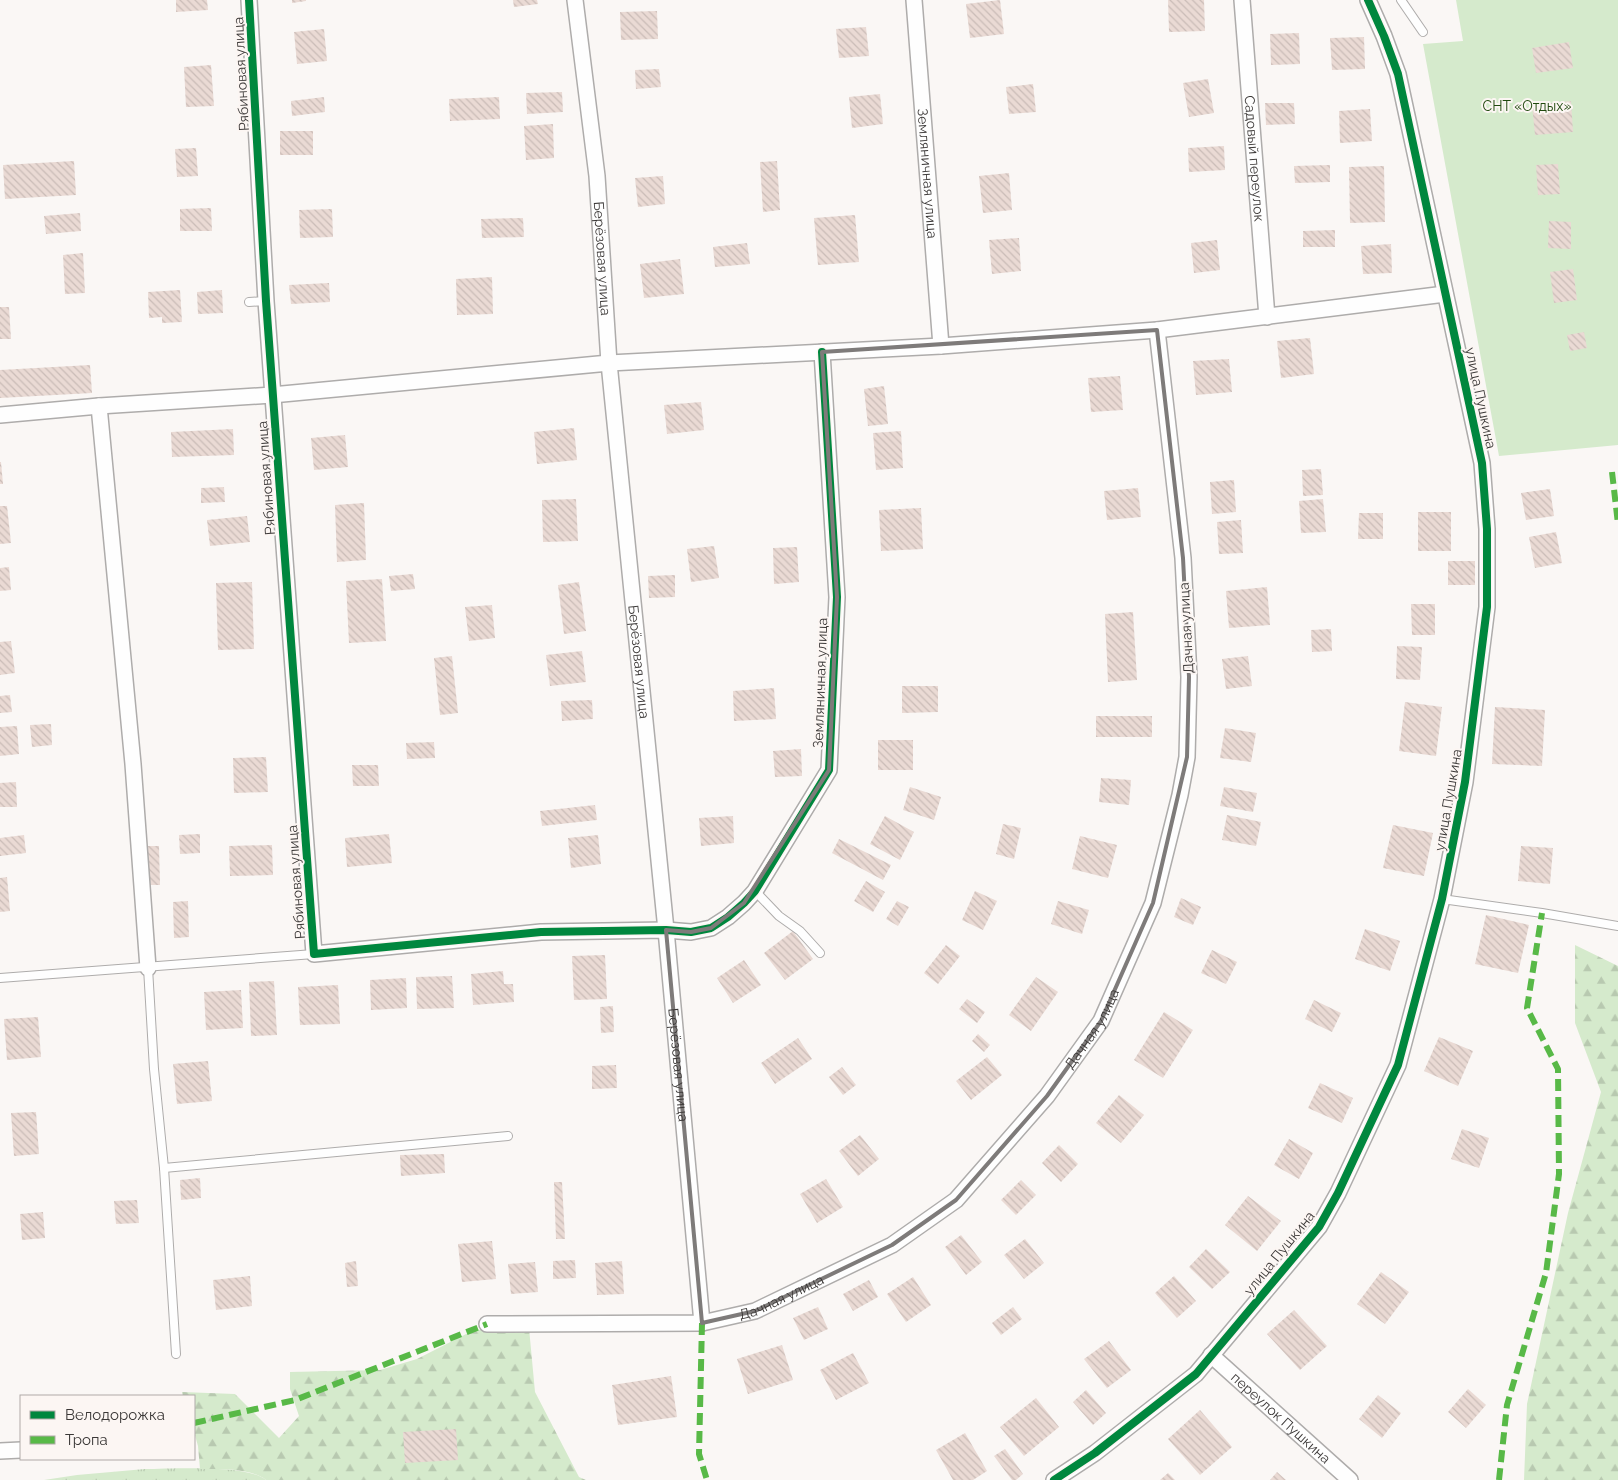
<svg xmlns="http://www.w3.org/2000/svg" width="1618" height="1480" font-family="Raleway,sans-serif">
  <defs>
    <pattern id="grass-tufts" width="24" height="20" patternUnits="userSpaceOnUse" patternTransform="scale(1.25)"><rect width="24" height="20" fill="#d5eacc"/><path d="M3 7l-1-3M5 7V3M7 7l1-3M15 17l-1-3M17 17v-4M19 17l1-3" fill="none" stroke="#b8c9b0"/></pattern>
    <pattern id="forest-firs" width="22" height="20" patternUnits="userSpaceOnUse" patternTransform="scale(1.25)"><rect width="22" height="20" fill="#d5eacc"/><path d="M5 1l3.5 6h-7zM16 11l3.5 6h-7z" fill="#b8c9b0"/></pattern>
    <pattern id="building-back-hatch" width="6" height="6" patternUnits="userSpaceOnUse" patternTransform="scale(1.25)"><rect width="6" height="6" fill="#eadad4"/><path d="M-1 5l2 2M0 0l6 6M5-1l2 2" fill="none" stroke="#cabcb7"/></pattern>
  </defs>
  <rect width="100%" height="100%" fill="#faf7f5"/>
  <path fill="url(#grass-tufts)" d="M145 1469C171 1469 248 1464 266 1480H44L77 1475Z"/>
  <g fill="url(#forest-firs)">
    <polygon points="1575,945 1618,966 1618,1480 1524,1480 1527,1404 1568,1213 1601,1092 1575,1023"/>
    <path d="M529 1328 535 1392 579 1477 586 1480H266C252 1468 218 1469 200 1469L198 1446 194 1432V1396H183L182 1392 235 1394 279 1438 299 1416 290 1389V1372L380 1370 417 1359 474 1330Z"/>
  </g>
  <polygon fill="#d5eacc" points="1456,0 1618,0 1618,445 1499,456 1423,44 1463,41"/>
  <g fill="url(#building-back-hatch)">
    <polygon points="176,0 207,0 208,10 176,12"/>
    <polygon points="292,0 306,0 306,1 292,3"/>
    <polygon points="513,0 537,0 538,4 514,7"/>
    <polygon points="1000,0 1004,34 970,38 966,4"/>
    <polygon points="1168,0 1204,0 1205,31 1169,32"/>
    <polygon points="657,11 658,39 621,40 620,12"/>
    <polygon points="866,27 869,56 839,58 836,29"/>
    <polygon points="324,29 327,61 297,64 294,32"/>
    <polygon points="1299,33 1300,64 1271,65 1270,34"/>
    <polygon points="1364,37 1365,69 1332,70 1330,38"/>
    <polygon points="1569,42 1573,68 1536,73 1532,48"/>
    <polygon points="211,65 214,106 186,107 184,67"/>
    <polygon points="659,69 661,87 636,89 635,70"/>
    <polygon points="1208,79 1214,113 1189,117 1183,83"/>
    <polygon points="1033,84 1036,112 1009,114 1006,87"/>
    <polygon points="562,92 563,112 527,114 526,93"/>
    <polygon points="880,94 883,124 852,128 849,97"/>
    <polygon points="324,97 325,112 292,116 291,101"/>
    <polygon points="499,97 500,119 450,121 449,99"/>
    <polygon points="1571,101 1573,132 1535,135 1532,105"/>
    <polygon points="1265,103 1294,103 1295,124 1266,125"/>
    <polygon points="1370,109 1372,141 1340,143 1339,111"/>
    <polygon points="553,124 554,158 526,160 524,126"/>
    <rect x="280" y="131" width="33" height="24"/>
    <polygon points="1224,146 1225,170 1189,172 1188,148"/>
    <polygon points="196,148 198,176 177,177 175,149"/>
    <polygon points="74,161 76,195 5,199 3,165"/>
    <polygon points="777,161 780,210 763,212 760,162"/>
    <polygon points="1558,164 1560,194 1538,195 1536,165"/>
    <polygon points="1330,165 1330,182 1295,183 1294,166"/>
    <polygon points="1384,166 1385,222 1350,223 1349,167"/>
    <polygon points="1009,173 1012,210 983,213 979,176"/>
    <polygon points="663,176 665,204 638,207 635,178"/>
    <polygon points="211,208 212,231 180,231 180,209"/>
    <polygon points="332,209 333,237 300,238 299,210"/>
    <polygon points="80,213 81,231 46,234 44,216"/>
    <polygon points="855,215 859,262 818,265 814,218"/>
    <polygon points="523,218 524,237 482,238 481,219"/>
    <polygon points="1549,221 1571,222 1571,249 1548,248"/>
    <polygon points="1335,230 1335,247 1303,247 1303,231"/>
    <polygon points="1019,238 1021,271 992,274 989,240"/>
    <polygon points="1217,240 1220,270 1194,273 1191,243"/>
    <polygon points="747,243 750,264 715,267 713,247"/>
    <polygon points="1391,244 1392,273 1363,274 1361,246"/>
    <polygon points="83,253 85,293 65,294 63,255"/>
    <polygon points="680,259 684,294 644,298 640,264"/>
    <polygon points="1573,269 1577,300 1554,303 1550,272"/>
    <polygon points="492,277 493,314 457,315 456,279"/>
    <polygon points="329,283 330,302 291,304 289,285"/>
    <polygon points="180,290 182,322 162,323 162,317 149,318 148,292"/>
    <polygon points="222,290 223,313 198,314 197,292"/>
    <polygon points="0,307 9,307 11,339 0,339"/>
    <polygon points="1584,332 1587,348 1570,351 1567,335"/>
    <polygon points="1310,338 1314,374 1281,378 1277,341"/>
    <polygon points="1229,359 1232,392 1196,395 1193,361"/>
    <polygon points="90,365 92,393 0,398 0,370"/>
    <polygon points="1120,376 1123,410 1091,412 1088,378"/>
    <polygon points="884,386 888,424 868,426 864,389"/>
    <polygon points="701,402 704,430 667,434 664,405"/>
    <polygon points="574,428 577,460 537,464 534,432"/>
    <polygon points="233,429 234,455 172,457 171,432"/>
    <polygon points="901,431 903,468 876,470 873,433"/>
    <polygon points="345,435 348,467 314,470 311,438"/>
    <polygon points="0,462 1,462 3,484 0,484"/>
    <polygon points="1321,469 1323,495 1303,496 1302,470"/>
    <polygon points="1234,480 1236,512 1212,514 1210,482"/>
    <polygon points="224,487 225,502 201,503 201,488"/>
    <polygon points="1138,488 1141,517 1107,520 1104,491"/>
    <polygon points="1550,489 1554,516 1526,520 1521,493"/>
    <polygon points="576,499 578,541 543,542 542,500"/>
    <polygon points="1323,499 1326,532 1301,533 1299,501"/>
    <polygon points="364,503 366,560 337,562 335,505"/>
    <polygon points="0,506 7,506 11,543 0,544"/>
    <polygon points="921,508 923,549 881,551 879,510"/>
    <rect x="1418" y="512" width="33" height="39"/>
    <polygon points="1359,513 1383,513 1383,539 1358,539"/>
    <polygon points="247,516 250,542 210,546 207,520"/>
    <polygon points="1241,520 1243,553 1219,554 1217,522"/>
    <polygon points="1556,532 1562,563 1535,568 1529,537"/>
    <polygon points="714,546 719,578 691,582 687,549"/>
    <polygon points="797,547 799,582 774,584 773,548"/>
    <rect x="1448" y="561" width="27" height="24"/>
    <polygon points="9,567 11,590 0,591 0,568"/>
    <polygon points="413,574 415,589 391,591 389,576"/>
    <polygon points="675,575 675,597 649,598 648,576"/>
    <polygon points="382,579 386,641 349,643 346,581"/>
    <polygon points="252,582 254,649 218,650 216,583"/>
    <polygon points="579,582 586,631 564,634 558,585"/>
    <polygon points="1267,587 1270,625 1229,628 1226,591"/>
    <polygon points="1411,604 1435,604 1435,635 1412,635"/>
    <polygon points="492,605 495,638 469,641 465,607"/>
    <polygon points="1133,612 1137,680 1108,682 1105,614"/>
    <polygon points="1331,629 1332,651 1312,652 1311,630"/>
    <polygon points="11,641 15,673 0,675 0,642"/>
    <polygon points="1397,646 1422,647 1420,680 1396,679"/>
    <polygon points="582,651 586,682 550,686 546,655"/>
    <polygon points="452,656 458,713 440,715 434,658"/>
    <polygon points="1248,656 1252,686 1226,689 1222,659"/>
    <polygon points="902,686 938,686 938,712 902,713"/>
    <polygon points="774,688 776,719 734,721 733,691"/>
    <polygon points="10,695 12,712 0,713 0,696"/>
    <polygon points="592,700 593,719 562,721 561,701"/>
    <polygon points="1405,702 1442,707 1436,756 1399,751"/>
    <polygon points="1495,707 1545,710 1542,766 1492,764"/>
    <rect x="1096" y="716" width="56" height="21"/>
    <polygon points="51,724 52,745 32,747 30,725"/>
    <polygon points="17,726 19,754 0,756 0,727"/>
    <polygon points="1225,728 1256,733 1251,762 1220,758"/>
    <rect x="878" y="740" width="35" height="30"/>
    <polygon points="434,742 435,758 407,759 406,743"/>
    <polygon points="801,749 802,776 775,777 773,751"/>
    <polygon points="266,757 268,792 234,793 233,758"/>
    <polygon points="352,765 378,765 379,786 353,786"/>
    <polygon points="1101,778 1131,780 1129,805 1099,802"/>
    <polygon points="16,782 17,807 0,807 0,783"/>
    <polygon points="910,787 941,797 934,820 903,810"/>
    <polygon points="1224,787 1257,793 1253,812 1220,806"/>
    <polygon points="595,805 597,820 542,826 540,811"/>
    <polygon points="1227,815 1261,822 1256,846 1222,840"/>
    <polygon points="733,816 734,843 701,846 699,818"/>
    <polygon points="885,816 914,832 900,860 870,844"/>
    <polygon points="1003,824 1021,828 1014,859 996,854"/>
    <polygon points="1393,825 1433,833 1424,876 1383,868"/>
    <polygon points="200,834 200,853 180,854 179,835"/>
    <polygon points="389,834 392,863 347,867 345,838"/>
    <polygon points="24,835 26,853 0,856 0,838"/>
    <polygon points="598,835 601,864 571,868 568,838"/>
    <polygon points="1080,836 1117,845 1108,878 1072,869"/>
    <polygon points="839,839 891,865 883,880 832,853"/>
    <polygon points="272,845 273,875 230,876 229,846"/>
    <polygon points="143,846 159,846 160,885 145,885"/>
    <polygon points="1521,846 1553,848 1550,884 1518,881"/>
    <polygon points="7,877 10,911 0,912 0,878"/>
    <polygon points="866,881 885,892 873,912 854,901"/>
    <polygon points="975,891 997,901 983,930 962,920"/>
    <polygon points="1181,898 1201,907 1193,925 1174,917"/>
    <polygon points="188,901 189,937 174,938 173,902"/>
    <polygon points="897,901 909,907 898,926 886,919"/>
    <polygon points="1058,901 1089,910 1082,934 1051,924"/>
    <polygon points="1486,915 1529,925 1518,973 1475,964"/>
    <polygon points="1365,929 1400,941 1390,971 1355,959"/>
    <polygon points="793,931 813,959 785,980 764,953"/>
    <polygon points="946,945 960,956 938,984 924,973"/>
    <polygon points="1212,950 1237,962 1226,984 1201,973"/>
    <polygon points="605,955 607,999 574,1000 572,956"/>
    <polygon points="744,960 761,985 733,1003 717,978"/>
    <polygon points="503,971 504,984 513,984 514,1002 473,1005 471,974"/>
    <polygon points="452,976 454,1008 417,1009 416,977"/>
    <polygon points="1036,977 1058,992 1031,1031 1009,1015"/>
    <polygon points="406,978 407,1008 371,1010 370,980"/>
    <polygon points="274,981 277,1035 251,1036 249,982"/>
    <polygon points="338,985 340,1024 300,1025 298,987"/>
    <polygon points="241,990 243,1028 206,1030 204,992"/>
    <polygon points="967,999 985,1012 977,1023 959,1009"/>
    <polygon points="1314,1000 1341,1013 1332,1032 1305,1019"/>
    <polygon points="613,1006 614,1032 601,1033 600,1007"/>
    <polygon points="1164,1012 1193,1030 1163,1078 1134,1060"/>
    <polygon points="38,1017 41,1057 7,1060 4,1019"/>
    <polygon points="978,1034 990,1045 984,1052 972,1041"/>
    <polygon points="1439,1037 1473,1051 1458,1086 1424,1071"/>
    <polygon points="798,1038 812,1059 775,1084 761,1063"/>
    <polygon points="987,1057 1002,1075 971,1100 956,1081"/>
    <polygon points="208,1061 212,1101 177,1104 173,1064"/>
    <polygon points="616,1065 617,1088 592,1089 592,1066"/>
    <polygon points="842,1067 856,1085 843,1095 829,1077"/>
    <polygon points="1320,1083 1353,1098 1342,1123 1308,1108"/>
    <polygon points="1119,1095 1144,1115 1121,1143 1096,1123"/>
    <polygon points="36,1112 39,1154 14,1156 11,1113"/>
    <polygon points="1462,1129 1489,1138 1479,1168 1451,1159"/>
    <polygon points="860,1135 879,1159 858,1176 839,1151"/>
    <polygon points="1289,1139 1313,1153 1299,1179 1274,1165"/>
    <polygon points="1059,1145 1078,1164 1061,1182 1042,1163"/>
    <polygon points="444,1154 445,1173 401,1176 400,1155"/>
    <polygon points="200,1178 201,1198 181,1200 180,1180"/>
    <polygon points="826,1179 843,1207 817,1223 800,1194"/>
    <polygon points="1021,1180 1036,1195 1016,1215 1001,1200"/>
    <polygon points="554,1182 562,1182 565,1239 556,1239"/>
    <polygon points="1248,1196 1281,1221 1257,1251 1225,1225"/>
    <polygon points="137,1200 139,1223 116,1224 114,1201"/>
    <polygon points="43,1212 45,1238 22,1240 20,1214"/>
    <polygon points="961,1235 982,1262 966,1275 945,1247"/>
    <polygon points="1025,1239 1044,1263 1024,1279 1004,1255"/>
    <polygon points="492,1241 496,1279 462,1282 458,1244"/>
    <polygon points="1206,1249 1230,1272 1212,1289 1189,1267"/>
    <polygon points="575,1260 576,1278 553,1279 553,1261"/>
    <polygon points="356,1261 358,1286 347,1287 345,1263"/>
    <polygon points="622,1261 624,1294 597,1295 595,1263"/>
    <polygon points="535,1262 538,1292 511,1294 508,1264"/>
    <polygon points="1381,1272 1409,1292 1385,1324 1357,1304"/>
    <polygon points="250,1276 252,1306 216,1310 213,1280"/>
    <polygon points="1174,1276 1196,1301 1177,1318 1155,1293"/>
    <polygon points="913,1277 931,1305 906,1322 887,1294"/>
    <polygon points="869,1280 878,1297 853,1311 843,1294"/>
    <polygon points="818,1307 828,1329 804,1340 793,1318"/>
    <polygon points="1013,1307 1022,1319 1001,1335 992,1323"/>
    <polygon points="1294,1310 1327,1346 1300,1370 1267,1334"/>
    <polygon points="1109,1341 1131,1370 1107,1388 1084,1359"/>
    <polygon points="782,1345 793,1380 748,1394 737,1359"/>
    <polygon points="853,1353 869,1383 836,1400 820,1370"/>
    <polygon points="671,1376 677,1417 618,1425 612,1385"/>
    <polygon points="1468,1389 1486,1405 1466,1428 1448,1412"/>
    <polygon points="1086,1390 1106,1413 1093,1425 1073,1402"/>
    <polygon points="1378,1395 1401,1413 1382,1438 1359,1419"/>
    <polygon points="1036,1398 1059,1427 1024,1456 1000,1427"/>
    <polygon points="1200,1410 1232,1447 1200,1475 1168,1439"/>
    <polygon points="456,1429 458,1460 405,1463 403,1432"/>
    <polygon points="965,1433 987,1471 973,1480 953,1480 936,1450"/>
    <polygon points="1005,1449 1023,1474 1016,1480 1012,1480 994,1456"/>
    <polygon points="1277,1472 1286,1480 1270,1480"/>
    <polygon points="1168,1473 1175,1480 1160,1480"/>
  </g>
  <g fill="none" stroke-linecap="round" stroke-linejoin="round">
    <defs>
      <g id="service">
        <polyline points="1401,0 1423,32"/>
        <polyline points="249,302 266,301"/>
        <polyline points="755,891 779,916 800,931 820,953"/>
        <polyline points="1442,899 1542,913 1618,926"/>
        <polyline points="148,968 154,1069 164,1168 176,1354"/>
        <polyline points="0,978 314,954"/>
        <polyline points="164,1168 508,1136"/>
      </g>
      <g id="minor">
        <polyline points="249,0 266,301 314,954 541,932 666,930 691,932 711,928 728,917 744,903 755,891 829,770 837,597 822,352"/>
        <path id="s1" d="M575 0 597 176 609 363 666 930 702 1323"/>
        <path id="s2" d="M914 0 941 346"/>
        <path id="s3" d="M1242 0 1267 317"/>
        <polyline points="99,406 133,764 148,968"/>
        <polyline points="0,415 99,406 272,395 609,363 941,346 1157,330 1445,294"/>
        <path id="s4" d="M487 1324 702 1323 755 1311 892 1245 956 1200 1047 1096 1101 1021 1153 903 1180 795 1187 757 1189 677 1183 558 1157 330"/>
        <path id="s5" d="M1211 1355 1350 1480"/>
        <polyline points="0,1451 21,1450"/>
        <polyline points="1054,1480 1095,1453 1196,1374 1319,1227 1338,1193 1398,1065 1442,899 1465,782 1487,607 1487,529 1482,463 1398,74 1384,36 1368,0"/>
      </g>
    </defs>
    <use href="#service" stroke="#aeacab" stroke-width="10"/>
    <use href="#minor" stroke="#aeacab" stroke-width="18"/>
    <use href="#service" stroke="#fefefe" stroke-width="8"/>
    <use href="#minor" stroke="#fefefe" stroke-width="15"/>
    <g stroke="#58b947" stroke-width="6" stroke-dasharray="12 6" stroke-linecap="butt">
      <polyline points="1612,472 1618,524"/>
      <polyline points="702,1323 699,1454 707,1480"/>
      <polyline points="194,1423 295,1400 487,1324"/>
      <polyline points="1499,1480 1507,1405 1546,1273 1559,1174 1558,1069 1527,1008 1542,913"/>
    </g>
    <defs>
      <g id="cycleway">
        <polyline points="249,0 266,301 314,954 541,932 666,930 691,932 711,928 728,917 744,903 755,891 829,770 837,597 822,352"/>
        <polyline points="1054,1480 1095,1453 1196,1374 1319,1227 1338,1193 1398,1065 1442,899 1465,782 1487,607 1487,529 1482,463 1398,74 1384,36 1368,0"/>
      </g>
    </defs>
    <use href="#cycleway" stroke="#fcf6f3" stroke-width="11"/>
    <use href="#cycleway" stroke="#00873e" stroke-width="8"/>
  </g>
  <path fill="none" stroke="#7e7b7a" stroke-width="4" stroke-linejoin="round" d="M1157 330 1183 558 1189 677 1187 757 1153 903 1101 1021 1047 1096 956 1200 892 1245 755 1311 702 1323 666 930 691 932 711 928 744 903 829 770 837 597 822 352Z"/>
  <g text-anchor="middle" stroke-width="4" stroke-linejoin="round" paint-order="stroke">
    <g font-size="14" fill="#3b3837" stroke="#fcf6f3">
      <text transform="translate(241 74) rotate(-93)" y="5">Рябиновая улица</text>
      <text dy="5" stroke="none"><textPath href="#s3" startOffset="159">Садовый переулок</textPath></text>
      <text dy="5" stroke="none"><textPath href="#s2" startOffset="174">Земляничная улица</textPath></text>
      <text dy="5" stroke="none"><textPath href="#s1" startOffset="260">Берёзовая улица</textPath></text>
      <text transform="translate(1481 398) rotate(78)" y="5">улица Пушкина</text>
      <text transform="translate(266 478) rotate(-94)" y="5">Рябиновая улица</text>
      <text transform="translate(1186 628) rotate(-93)" y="5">Дачная улица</text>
      <text dy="5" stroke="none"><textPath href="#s1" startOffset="665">Берёзовая улица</textPath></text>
      <text transform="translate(820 683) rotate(-88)" y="5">Земляничная улица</text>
      <text transform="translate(1448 800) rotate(-80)" y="5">улица Пушкина</text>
      <text transform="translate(296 882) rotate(-94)" y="5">Рябиновая улица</text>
      <text dy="5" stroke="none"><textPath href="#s4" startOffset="719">Дачная улица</textPath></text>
      <text dy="5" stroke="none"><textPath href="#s1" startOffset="1070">Берёзовая улица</textPath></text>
      <text transform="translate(1279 1253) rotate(-51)" y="5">улица Пушкина</text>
      <text dy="5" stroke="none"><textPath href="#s4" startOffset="299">Дачная улица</textPath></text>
      <text dy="5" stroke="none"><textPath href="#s5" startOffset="94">переулок Пушкина</textPath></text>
    </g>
    <g font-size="14" fill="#20490e" stroke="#fcf6f3">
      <text x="1527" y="111">СНТ «Отдых»</text>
    </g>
  </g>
  <rect x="20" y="1395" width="175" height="65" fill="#fcf6f3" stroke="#afaaa8"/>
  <rect x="30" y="1411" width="25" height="8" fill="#00873e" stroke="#afaaa8"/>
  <text x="65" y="1420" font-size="15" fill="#3b3837">Велодорожка</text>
  <rect x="30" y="1436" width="25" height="8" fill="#58b947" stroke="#afaaa8"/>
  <text x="65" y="1445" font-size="15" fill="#3b3837">Тропа</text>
</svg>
